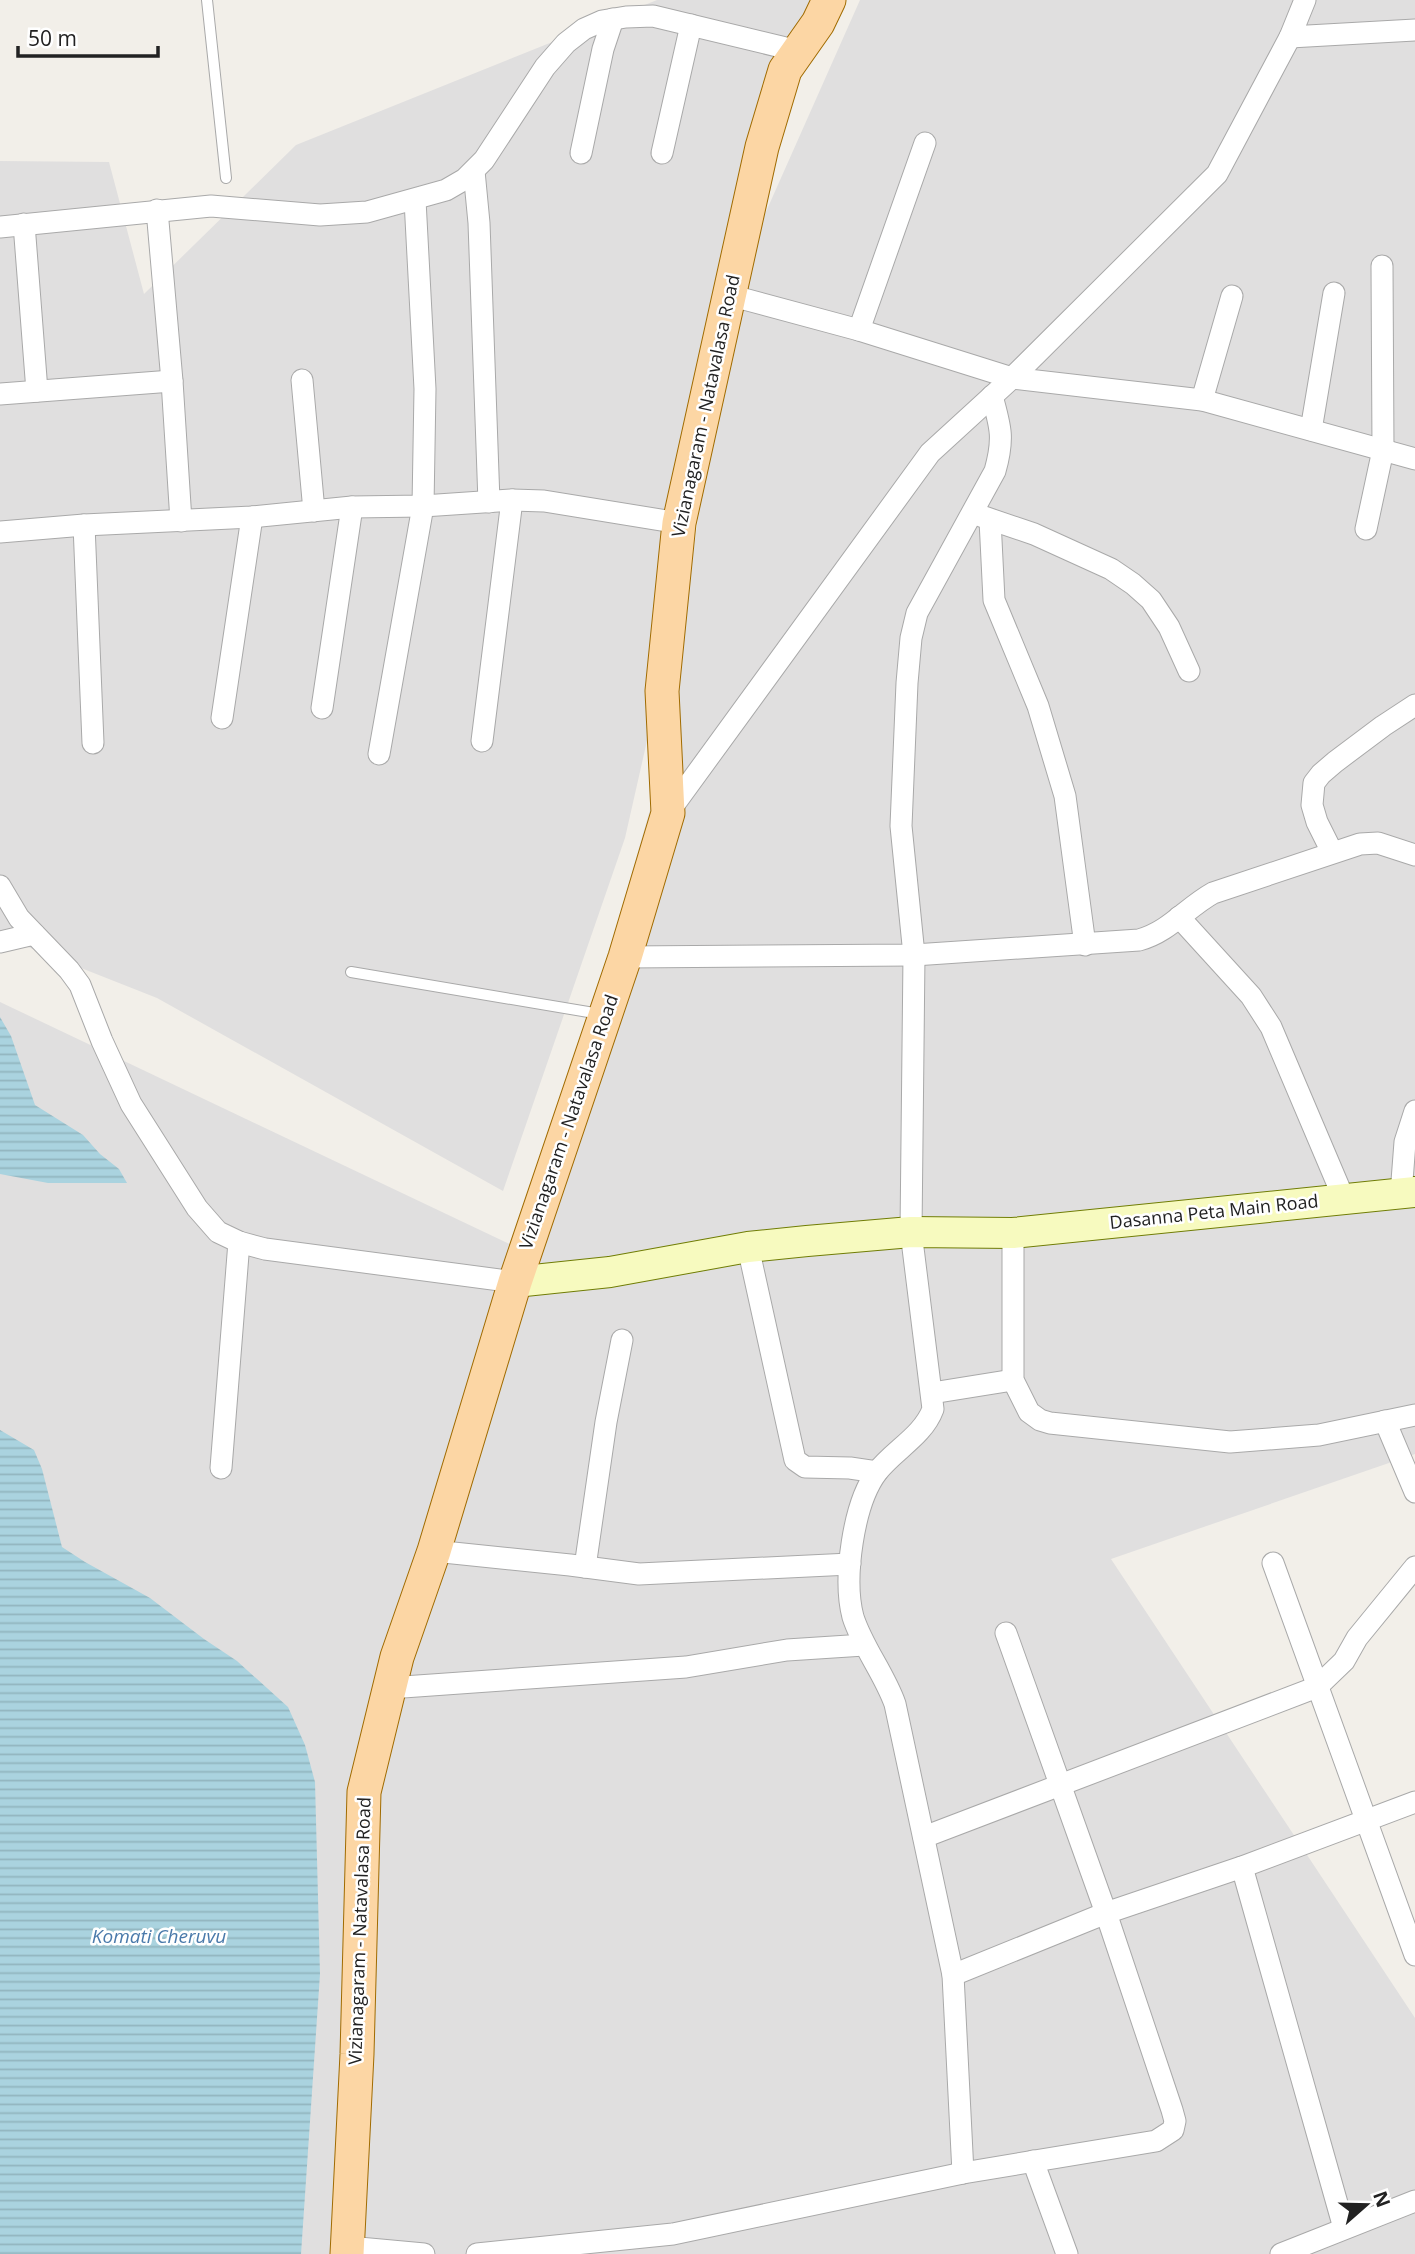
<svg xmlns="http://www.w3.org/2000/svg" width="1415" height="2254" font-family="'Open Sans',sans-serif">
  <defs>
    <pattern id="water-rules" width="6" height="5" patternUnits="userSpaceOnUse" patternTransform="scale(1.75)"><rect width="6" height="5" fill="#aad3df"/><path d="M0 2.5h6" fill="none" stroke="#92b5bf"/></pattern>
  </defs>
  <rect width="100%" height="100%" fill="#f2efe9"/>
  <polygon fill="#e0dfdf" points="657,0 811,0 765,214 860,0 1415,0 1415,1454 1111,1559 1415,2018 1415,2254 0,2254 0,1002 524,1251 665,757 699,511 625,838 503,1191 157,998 0,936 0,161 109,162 144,294 296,145"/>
  <g fill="url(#water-rules)">
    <polygon points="0,1017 11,1036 35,1105 83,1135 100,1154 119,1169 127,1183 48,1183 0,1174"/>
    <polygon points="0,1430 34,1450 42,1469 62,1547 85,1562 150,1598 204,1639 237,1661 288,1707 305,1745 315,1782 320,1974 301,2254 0,2254"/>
  </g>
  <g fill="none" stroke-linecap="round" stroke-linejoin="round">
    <defs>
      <g id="lane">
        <polyline points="207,0 226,178"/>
        <polyline points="351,972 600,1014"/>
      </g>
      <g id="street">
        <polyline points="1305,0 1290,37 1415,30"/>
        <polyline points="581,153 603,49 613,19"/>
        <polyline points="662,153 691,25"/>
        <polyline points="474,171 479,223 489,502"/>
        <polyline points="157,210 172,381 181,521"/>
        <polyline points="24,224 37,391"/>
        <polyline points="0,227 211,206 320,215 367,212 446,190 465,179 484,160 545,67 566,43 584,29 602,21 626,17 653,16 798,51"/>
        <polyline points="729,295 859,330 1012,378 1202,400 1415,459"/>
        <polyline points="859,330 925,143"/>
        <polyline points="302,380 314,511"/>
        <polyline points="0,394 172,381"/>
        <polyline points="1202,400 1232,296"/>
        <polyline points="1311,430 1334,293"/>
        <polyline points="981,516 1034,534 1111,569 1133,584 1151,600 1169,627 1189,671"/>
        <polyline points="990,520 994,600 1038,706 1065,796 1085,945"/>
        <polyline points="84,525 93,743"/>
        <polyline points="1366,529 1383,450 1382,266"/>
        <polyline points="0,532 84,525 252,517 352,507 423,506 512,500 544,501 679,523"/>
        <polyline points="322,708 352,507"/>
        <polyline points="222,718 252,517"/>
        <polyline points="482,741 512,500"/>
        <polyline points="379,754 423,506 425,389 415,200"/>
        <polyline points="668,813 930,453 1012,378 1217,174 1290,37"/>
        <polyline points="1332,852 1317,822 1312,805 1314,783 1321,774 1335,762 1383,726 1415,705"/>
        <polyline points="0,886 19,918 69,970 80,985 102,1041 131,1104 197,1208 218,1232 239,1242 265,1249 515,1282"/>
        <polyline points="1179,917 1251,996 1271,1027 1344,1199"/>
        <polyline points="0,942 34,934"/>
        <path d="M625 957 914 955 1139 940C1169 932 1186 908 1213 893L1360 844 1378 843 1415 855"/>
        <polyline points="1401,1194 1405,1142 1415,1111"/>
        <polyline points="1013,1233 1013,1380 1029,1412 1040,1420 1050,1423 1230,1442 1319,1435 1415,1415"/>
        <polyline points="748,1247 795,1460 805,1467 850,1468 877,1472"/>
        <polyline points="932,1393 1013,1380"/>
        <polyline points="1385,1421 1415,1492"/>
        <polyline points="221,1468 239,1242"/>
        <polyline points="434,1551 570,1565 639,1574 850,1564"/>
        <polyline points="1273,1563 1415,1955"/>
        <polyline points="585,1567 606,1422 622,1340"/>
        <polyline points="389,1688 686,1667 787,1650 864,1645"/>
        <polyline points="924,1837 1317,1687 1344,1661 1357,1638 1415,1567"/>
        <polyline points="1242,1867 1344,2228"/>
        <polyline points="953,1975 1106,1913 1242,1867 1415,1802"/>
        <polyline points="1033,2161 1067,2254"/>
        <path d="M963 2173 953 1975 895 1704C884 1673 863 1648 853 1617 843 1579 853 1504 877 1472 894 1450 923 1436 933 1409L911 1232 914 955 901 826 907 683 911 638 917 613 995 471C1004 439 1001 428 992 396"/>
        <polyline points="348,2247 424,2254"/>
        <polyline points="477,2254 673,2234 963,2173 1156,2141 1173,2130 1175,2121 1172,2110 1106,1913 1006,1633"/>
        <polyline points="1281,2254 1415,2201"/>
      </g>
      <polyline id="secondary" points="515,1282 610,1272 748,1247 807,1241 911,1232 1013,1233 1415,1192"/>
      <polyline id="primary" points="347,2254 357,2054 364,1792 397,1657 434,1551 515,1282 625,957 668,813 662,691 679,523 762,147 785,70 818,23 829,0"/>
    </defs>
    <use href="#lane" stroke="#a9a9a9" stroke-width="12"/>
    <use href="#street" stroke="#a9a9a9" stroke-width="23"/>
    <use href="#secondary" stroke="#707d05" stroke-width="32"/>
    <use href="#primary" stroke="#a06b00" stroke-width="35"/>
    <use href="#lane" stroke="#fff" stroke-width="10"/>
    <use href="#street" stroke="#fff" stroke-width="21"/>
    <use href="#secondary" stroke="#f7fabf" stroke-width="30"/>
    <use href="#primary" stroke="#fcd6a4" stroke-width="33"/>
  </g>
  <g text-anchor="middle" stroke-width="5" stroke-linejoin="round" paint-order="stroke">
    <g font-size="18" fill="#222" stroke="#fff">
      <text transform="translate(706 406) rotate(-78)" y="6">Vizianagaram - Natavalasa Road</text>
      <text transform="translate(569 1122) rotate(-71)" y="6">Vizianagaram - Natavalasa Road</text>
      <text transform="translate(1214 1212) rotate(-6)" y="6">Dasanna Peta Main Road</text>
      <text transform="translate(360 1931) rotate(-88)" y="6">Vizianagaram - Natavalasa Road</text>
    </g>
    <g font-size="19" font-style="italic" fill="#4a7aab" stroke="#fff">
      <text x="159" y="1943">Komati Cheruvu</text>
    </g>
  </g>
  <g transform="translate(1366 2205) rotate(70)" stroke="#ffffff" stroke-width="5" paint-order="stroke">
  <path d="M0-5L12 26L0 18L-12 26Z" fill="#222222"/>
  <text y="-10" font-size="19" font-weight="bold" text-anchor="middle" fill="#222222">N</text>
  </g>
  <path d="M18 46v10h140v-10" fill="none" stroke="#222222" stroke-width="3.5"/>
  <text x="28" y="46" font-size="21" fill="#222222" stroke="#ffffff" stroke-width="5" paint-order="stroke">50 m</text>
</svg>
